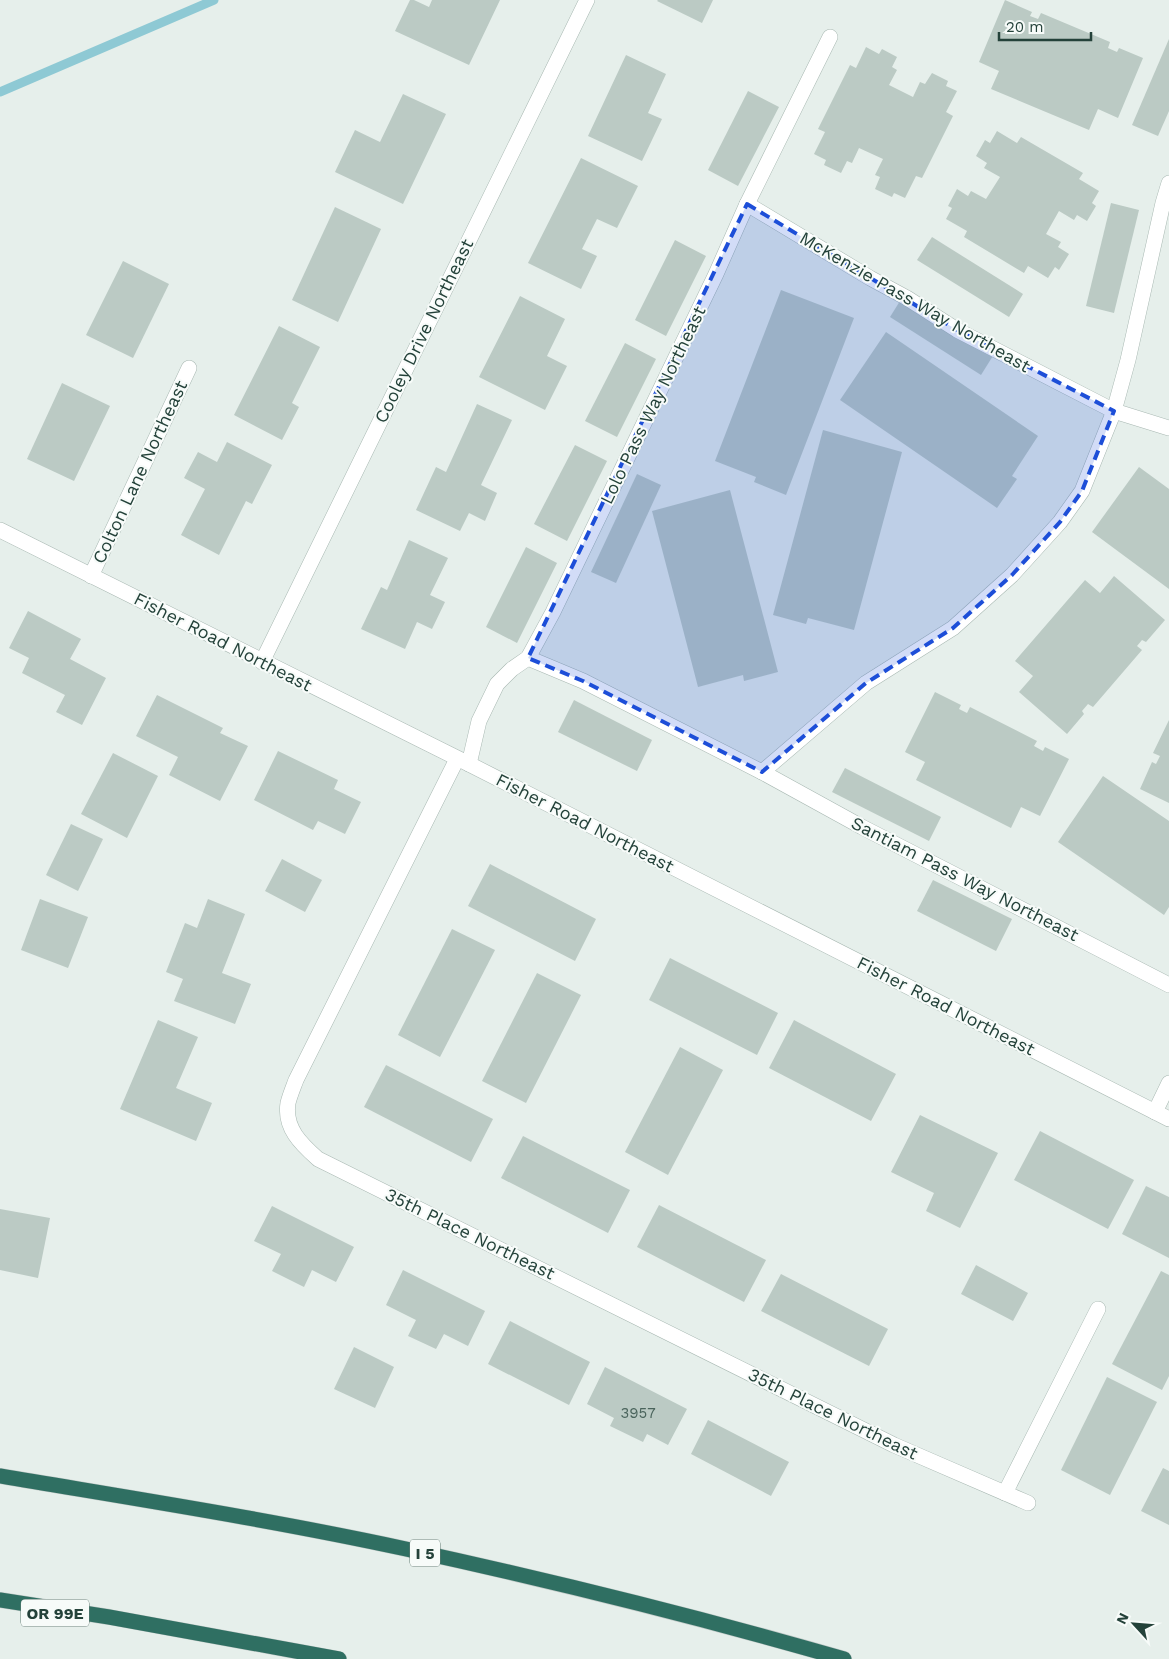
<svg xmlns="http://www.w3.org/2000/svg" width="1169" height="1659" font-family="'Work Sans',sans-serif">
  <rect width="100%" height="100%" fill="#e6efeb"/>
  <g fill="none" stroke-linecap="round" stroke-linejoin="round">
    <polyline stroke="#8ec9d4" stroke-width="9" points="0,92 214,0"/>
  </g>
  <g fill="#bbcac4">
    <polygon points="410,0 414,0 429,7 432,0 500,0 469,65 395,31"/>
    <polygon points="658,0 713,0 702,23 657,1"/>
    <polygon points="1005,0 1032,12 1030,16 1038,19 1041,13 1110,42 1108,48 1117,52 1119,48 1143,58 1118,118 1098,109 1089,130 991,89 999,71 979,62"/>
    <polygon points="1169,39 1169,111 1158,136 1132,125"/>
    <polygon points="866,47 879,54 882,49 897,57 892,67 897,70 889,85 913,97 920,82 925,84 932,73 948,81 946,86 957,91 946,112 953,116 922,178 916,176 905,198 894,193 892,197 875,189 880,177 875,175 883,159 859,148 852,163 847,161 841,173 824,165 826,160 814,154 825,132 818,129 850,65 856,68"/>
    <polygon points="626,55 666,74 648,113 662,119 642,161 588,136"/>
    <polygon points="748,91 779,107 738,186 708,170"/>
    <polygon points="403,94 446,114 403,204 335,172 355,130 380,142"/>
    <polygon points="997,131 1017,143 1021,137 1083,173 1079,179 1099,191 1092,203 1096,206 1087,221 1077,215 1074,220 1059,211 1046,234 1061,242 1058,247 1069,254 1059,270 1055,267 1048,278 1028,266 1024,273 964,237 967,231 946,219 952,208 948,206 957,189 968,196 971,191 986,199 1000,177 984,168 987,163 976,156 985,140 990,143"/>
    <polygon points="581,158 638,186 617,228 597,219 582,249 597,256 581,289 528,263"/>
    <polygon points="1111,203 1139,210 1114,313 1086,306"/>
    <polygon points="335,207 381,229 338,322 292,300"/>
    <polygon points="932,237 1023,294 1009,317 917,260"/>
    <polygon points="675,240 706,256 666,336 635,320"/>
    <polygon points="123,261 169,284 133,358 86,335"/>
    <polygon points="781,290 854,318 786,495 754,482 756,477 715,461"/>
    <polygon points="905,293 996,351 981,375 890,317"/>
    <polygon points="520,296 565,319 547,356 567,366 545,410 479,377"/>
    <polygon points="279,326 320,347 292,403 299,407 282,440 234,415"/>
    <polygon points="886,332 1038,436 1012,476 1017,479 997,508 840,400"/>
    <polygon points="625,343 656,359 617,437 585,421"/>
    <polygon points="62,383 110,406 74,481 27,459"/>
    <polygon points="477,404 512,420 481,485 497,493 485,521 469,513 460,531 416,510 436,467 446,472"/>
    <polygon points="823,430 902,452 854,630 808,618 806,624 773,615"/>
    <polygon points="227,442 272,465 252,504 246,501 219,555 181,535 205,489 184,478 198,452 217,462"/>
    <polygon points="575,445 607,461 567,541 534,524"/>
    <polygon points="1139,467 1169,489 1169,589 1092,532"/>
    <polygon points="637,474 661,485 616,583 591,572"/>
    <polygon points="730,490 778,672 744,681 743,675 698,687 652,511"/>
    <polygon points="409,540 448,558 430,595 445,602 432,629 417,622 405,649 361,629 381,587 387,590"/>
    <polygon points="526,547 557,563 517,643 486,627"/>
    <polygon points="1114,576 1165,620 1146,642 1142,640 1137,646 1142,650 1093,707 1088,704 1082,711 1084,714 1067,734 1019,692 1033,676 1015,661 1085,580 1100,593"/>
    <polygon points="28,611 81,639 70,659 106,678 82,725 56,712 65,695 22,673 29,658 9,648"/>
    <polygon points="935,692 961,705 959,709 967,713 970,707 1037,741 1034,746 1043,751 1045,747 1069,759 1040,816 1021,807 1011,828 916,780 925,762 905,752"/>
    <polygon points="157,695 223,728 220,733 248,746 220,801 169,775 178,757 136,736"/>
    <polygon points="574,700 652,740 637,771 558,732"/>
    <polygon points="1169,720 1169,803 1140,789 1152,762 1156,764 1160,756 1153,753"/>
    <polygon points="278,751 338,780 334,789 361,802 345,834 318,821 313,830 254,800"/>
    <polygon points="113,753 158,776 127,838 81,814"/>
    <polygon points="845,768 941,817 929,841 832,792"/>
    <polygon points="1103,776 1169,821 1169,907 1164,915 1058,842"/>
    <polygon points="71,824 103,839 78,891 46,875"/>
    <polygon points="282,859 322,880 305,912 265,891"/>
    <polygon points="490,864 596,919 575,961 468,906"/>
    <polygon points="933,880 1012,919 996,951 917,911"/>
    <polygon points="40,899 88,917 68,968 21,950"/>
    <polygon points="208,899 245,914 222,973 251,984 235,1024 174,1001 183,979 166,972 185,923 197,928"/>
    <polygon points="452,929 495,950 440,1057 398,1035"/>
    <polygon points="670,958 778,1013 757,1055 649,1000"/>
    <polygon points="537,973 581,995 526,1103 482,1081"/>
    <polygon points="158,1020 198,1037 176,1088 212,1103 196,1141 120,1109"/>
    <polygon points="794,1020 896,1074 871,1121 769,1068"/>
    <polygon points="680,1047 723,1070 668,1175 625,1152"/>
    <polygon points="386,1065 493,1119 471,1162 364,1107"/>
    <polygon points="920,1115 998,1153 960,1228 926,1211 934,1193 891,1172"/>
    <polygon points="1040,1131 1134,1180 1108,1229 1014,1180"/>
    <polygon points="523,1136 630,1190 608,1233 501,1178"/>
    <polygon points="1146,1186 1169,1197 1169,1258 1122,1234"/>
    <polygon points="659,1205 766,1260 744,1302 637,1247"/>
    <polygon points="272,1206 354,1247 336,1282 312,1270 304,1287 272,1271 281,1254 254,1241"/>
    <polygon points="0,1209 50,1218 38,1278 0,1270"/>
    <polygon points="976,1265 1028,1293 1013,1321 961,1294"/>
    <polygon points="403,1270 485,1311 468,1346 444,1334 436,1349 408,1336 416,1320 386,1305"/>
    <polygon points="1161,1271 1169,1275 1169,1376 1162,1390 1112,1364"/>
    <polygon points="781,1274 888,1329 869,1366 761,1311"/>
    <polygon points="510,1321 590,1362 569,1405 488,1364"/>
    <polygon points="354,1347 394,1367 375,1408 334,1389"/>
    <polygon points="605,1367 687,1409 668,1445 647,1434 643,1442 610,1426 614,1418 587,1404"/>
    <polygon points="1107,1377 1157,1402 1110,1495 1061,1470"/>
    <polygon points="708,1420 789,1462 771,1496 691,1454"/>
    <polygon points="1163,1468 1169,1471 1169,1525 1141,1511"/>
  </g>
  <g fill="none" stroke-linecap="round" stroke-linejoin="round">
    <defs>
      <g id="minor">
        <polyline points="747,204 870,278 907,298 957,330 1114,411 1169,428"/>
        <polyline points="0,530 469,764 1169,1119"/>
        <polyline points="91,576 189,368"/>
        <polyline points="528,658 583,681 762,772 862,827 1169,985"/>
        <polyline points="262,662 587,0"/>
        <path d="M457 759 296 1080C293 1088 290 1095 288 1103 284 1128 301 1144 318 1159L894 1445 1028 1503"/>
        <polyline points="469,764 479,721 497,684 512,669 528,658 553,612 716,274 747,204 830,37"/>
        <polyline points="762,772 866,683 953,628 1012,575 1060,522 1082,491 1114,411 1128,360 1163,203 1169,183"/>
        <polyline points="1155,1112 1169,1083"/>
        <polyline points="1005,1493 1098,1309"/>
      </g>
      <g id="highway">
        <path d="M0 1476C136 1499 272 1520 406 1549 553 1581 699 1617 844 1659"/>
        <polyline points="0,1600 109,1617 339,1659"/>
      </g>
    </defs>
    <use href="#minor" stroke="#a8b8b2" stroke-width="16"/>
    <use href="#highway" stroke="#c2cac8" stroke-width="16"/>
    <use href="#minor" stroke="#fff" stroke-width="15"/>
    <use href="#highway" stroke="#2f6f62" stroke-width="15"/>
  </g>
  <path fill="#1d4ed8" fill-opacity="0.2" stroke="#1d4ed8" stroke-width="4" stroke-dasharray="10 6" stroke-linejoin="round" d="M747 204 957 330 1114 411 1082 491 1060 522 1012 575 953 628 866 683 762 772 583 681 528 658Z"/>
  <g text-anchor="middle" stroke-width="4" stroke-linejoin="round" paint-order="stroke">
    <g font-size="15" fill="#4a645c">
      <text x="638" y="1418">3957</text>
    </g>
    <g fill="#f7fbf9" stroke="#637a73" stroke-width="1">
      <rect x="410" y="1539.5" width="30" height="27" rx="4"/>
      <rect x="21" y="1599.5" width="68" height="27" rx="4"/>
    </g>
    <g font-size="16" font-weight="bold" fill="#24423a">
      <text x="425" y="1559">I 5</text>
      <text x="55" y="1619">OR 99E</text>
    </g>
    <g font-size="18" fill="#24423a" stroke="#f7fbf9">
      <text transform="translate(915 302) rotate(30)" y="6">McKenzie Pass Way Northeast</text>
      <text transform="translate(424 331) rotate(-64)" y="6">Cooley Drive Northeast</text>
      <text transform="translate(653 405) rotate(-64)" y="6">Lolo Pass Way Northeast</text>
      <text transform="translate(140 472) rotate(-65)" y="6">Colton Lane Northeast</text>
      <text transform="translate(223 642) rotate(27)" y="6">Fisher Road Northeast</text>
      <text transform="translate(585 823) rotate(27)" y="6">Fisher Road Northeast</text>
      <text transform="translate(965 879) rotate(27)" y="6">Santiam Pass Way Northeast</text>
      <text transform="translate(946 1006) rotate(27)" y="6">Fisher Road Northeast</text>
      <text transform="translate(470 1234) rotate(26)" y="6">35th Place Northeast</text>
      <text transform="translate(833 1414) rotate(26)" y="6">35th Place Northeast</text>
    </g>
  </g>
  <g transform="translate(1134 1624) rotate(296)" stroke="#f7fbf9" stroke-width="4" paint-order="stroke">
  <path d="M0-4L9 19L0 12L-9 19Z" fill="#24423a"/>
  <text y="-8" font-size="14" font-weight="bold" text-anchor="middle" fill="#24423a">N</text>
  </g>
  <path d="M999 32v8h92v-8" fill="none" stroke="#24423a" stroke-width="2.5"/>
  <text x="1006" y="32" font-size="15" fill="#24423a" stroke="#f7fbf9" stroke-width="4" paint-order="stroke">20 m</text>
</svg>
